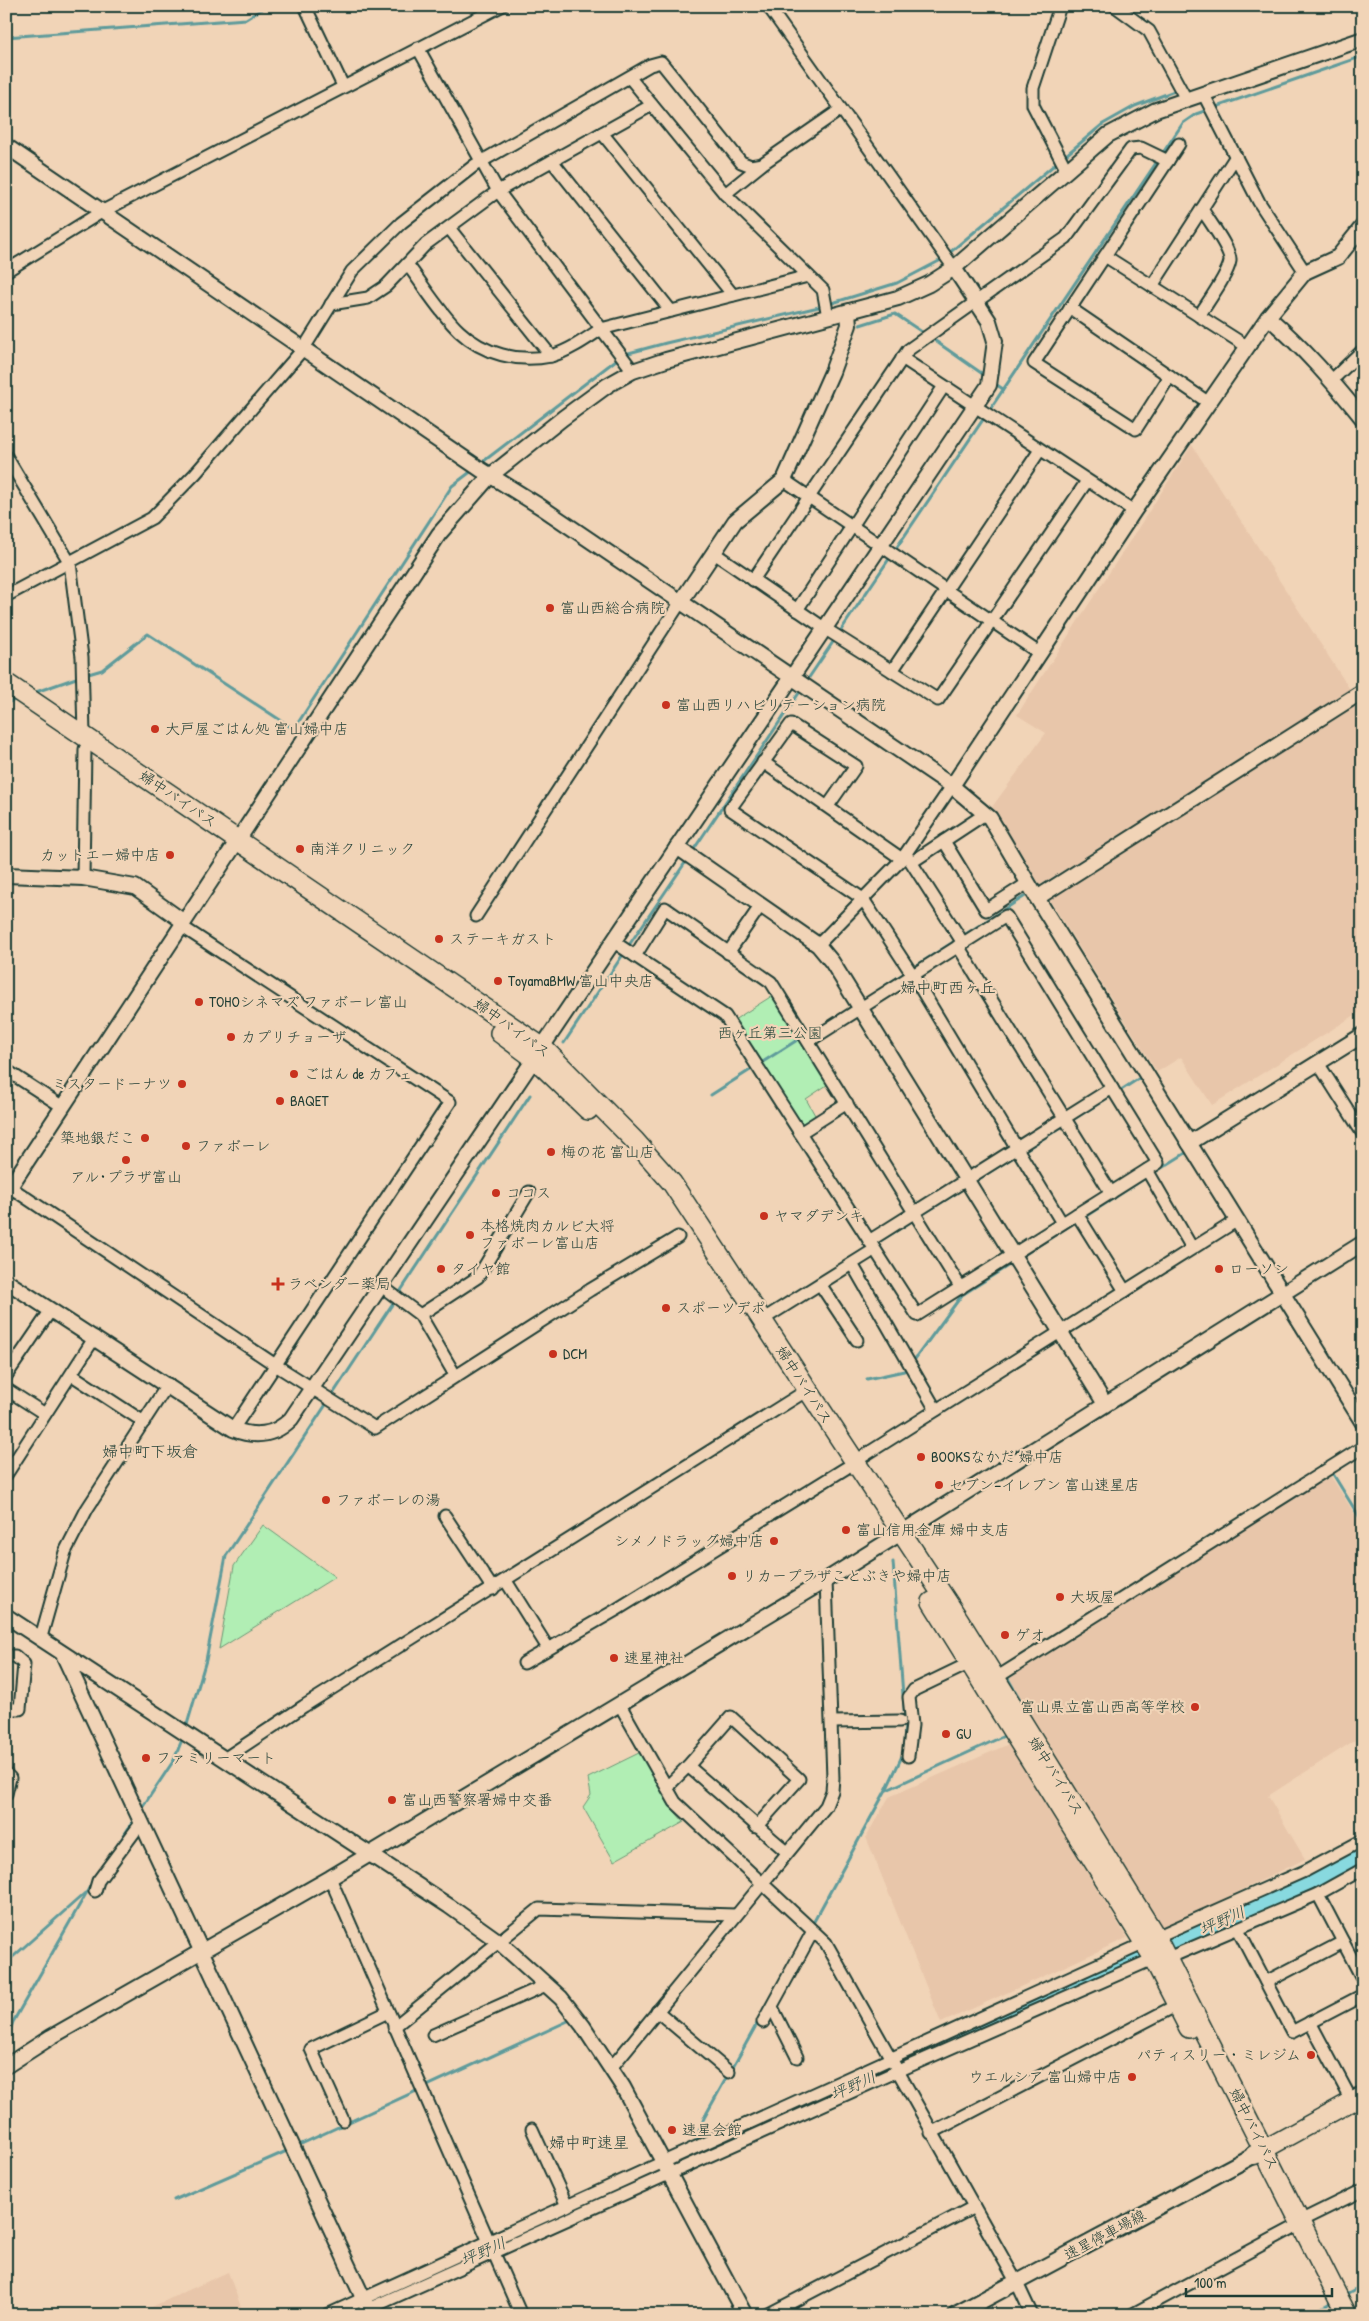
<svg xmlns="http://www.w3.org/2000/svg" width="1369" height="2321" font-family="'Patrick Hand','Klee One',sans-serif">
  <rect width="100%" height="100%" fill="#f1d4b7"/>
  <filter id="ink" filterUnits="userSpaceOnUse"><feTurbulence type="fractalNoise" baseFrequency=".02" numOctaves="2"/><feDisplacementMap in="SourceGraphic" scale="10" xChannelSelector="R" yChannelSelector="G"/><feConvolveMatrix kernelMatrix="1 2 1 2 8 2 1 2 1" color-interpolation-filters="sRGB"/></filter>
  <g filter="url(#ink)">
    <g fill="#e8c6aa">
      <polygon points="1192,445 1360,705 1363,704 1363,1010 1212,1105 1181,1057 1157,1072 992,807 1046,733 1017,715"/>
      <polygon points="1330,1475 1363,1527 1363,1735 1268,1796 1305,1859 1163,1929 1009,1679"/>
      <polygon points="1009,1744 1127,1938 941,2023 866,1837 889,1797"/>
      <polygon points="228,2272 244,2315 134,2315"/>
    </g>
    <g fill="#b1eeb4" stroke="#689674">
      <polygon points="775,994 830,1083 806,1099 816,1117 807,1123 798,1123 734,1020"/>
      <polygon points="263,1525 335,1577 219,1649 234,1566"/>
      <polygon points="641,1752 669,1805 684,1822 614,1861 583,1807 591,1795 588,1778"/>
    </g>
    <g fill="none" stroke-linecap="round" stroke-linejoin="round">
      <g stroke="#5e9b9b" stroke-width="3">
        <polyline points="6,37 246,19 267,6"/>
        <polyline points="948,254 1103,124 1135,106 1177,90"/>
        <polyline points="829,304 897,283 943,259"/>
        <polyline points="860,325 895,314 925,334"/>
        <polyline points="931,338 987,377"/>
        <polyline points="625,354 666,343 823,306"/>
        <polyline points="994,383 1003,389"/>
        <polyline points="480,464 620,357"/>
        <polyline points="85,675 102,670 148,634 294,729 452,486 473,470"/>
        <polyline points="806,682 1183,123 1196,114 1363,56"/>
        <polyline points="33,693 79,677"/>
        <polyline points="6,703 18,699"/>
        <polyline points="692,852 801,690"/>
        <polyline points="1036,890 1248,756"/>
        <polyline points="627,948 687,860"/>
        <polyline points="886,985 1030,893"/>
        <polyline points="564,1043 624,953"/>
        <polyline points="1118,1092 1138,1079"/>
        <polyline points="711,1095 802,1037"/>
        <polyline points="1022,1152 1112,1095"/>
        <polyline points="1152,1174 1189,1151"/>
        <polyline points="974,1182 1017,1155"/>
        <polyline points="1083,1218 1147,1177"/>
        <polyline points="874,1245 966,1187"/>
        <polyline points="1019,1258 1077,1221"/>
        <polyline points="398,1295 530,1095"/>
        <polyline points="912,1363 962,1295 1014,1262"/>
        <polyline points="867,1379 904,1371 908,1367"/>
        <polyline points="1328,1474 1333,1474 1363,1523"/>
        <polyline points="893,1562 905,1722 904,1746"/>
        <polyline points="1011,1675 1007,1677 1033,1722"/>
        <polyline points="186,1728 206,1660 226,1556 395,1300"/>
        <polyline points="887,1790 1004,1736"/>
        <polyline points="140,1811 174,1760 183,1737"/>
        <polyline points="114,1851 135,1818"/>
        <polyline points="812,1925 887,1788 904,1752"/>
        <polyline points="6,1963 85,1893"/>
        <polyline points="6,2041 13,2022 92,1883"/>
        <polyline points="732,2069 759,2020"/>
        <polyline points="694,2145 704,2118 728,2075"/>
        <polyline points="297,2146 568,2021"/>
        <polyline points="174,2200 289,2150"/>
        <polyline points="1344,2295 1363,2285"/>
        <polyline points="1308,2315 1334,2301"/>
      </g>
      <g stroke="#88d9df" stroke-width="18">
        <polyline points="625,2187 1323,1875 1363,1853"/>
        <polyline points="341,2315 381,2297"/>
      </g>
      <defs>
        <g id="minor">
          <polyline points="305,6 343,86"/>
          <polyline points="768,6 954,268"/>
          <polyline points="1060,6 1033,88 1033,105 1066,169"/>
          <polyline points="1115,6 1149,31 1186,99"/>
          <polyline points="418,48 498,191 633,371"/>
          <polyline points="630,78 725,194 823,290 828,317"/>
          <polyline points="1204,95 1259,202 1305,272"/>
          <polyline points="602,133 733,295"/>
          <polyline points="552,161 671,311"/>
          <polyline points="725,194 761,165"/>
          <polyline points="449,228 551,356"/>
          <polyline points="1105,256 1248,347"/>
          <path d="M407 264C424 286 439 312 459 331 483 354 518 363 551 356 569 351 586 339 601 329L808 276"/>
          <polyline points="6,271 103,211 501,6"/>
          <polyline points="1152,286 1236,156"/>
          <polyline points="331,304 368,298 386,286 426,244 498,191 652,105"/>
          <polyline points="1070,308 1209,403"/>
          <path d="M1199 316C1207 303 1228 275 1230 261 1231 249 1208 220 1202 209"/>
          <polyline points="902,358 1134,511"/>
          <polyline points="1170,376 1136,429 1034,363 1179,144"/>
          <polyline points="1332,380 1363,350"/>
          <polyline points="6,456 70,563 82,657 84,735"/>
          <polyline points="784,480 1039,653"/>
          <polyline points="714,553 824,628 938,700 1087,481"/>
          <polyline points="753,580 908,350 1066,238 1131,149 1141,148 1168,161"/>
          <polyline points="6,596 152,518 195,474 304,348 352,271 401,223 475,165 650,65 661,62 741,162 751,166 762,164 840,110"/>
          <polyline points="797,610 944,386"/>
          <polyline points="892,671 1040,450"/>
          <polyline points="763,762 902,859"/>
          <polyline points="828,806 856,766 791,724 730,809 863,899 912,974 1062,1223"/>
          <polyline points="985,814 944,841 986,910 1028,883"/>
          <polyline points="906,854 963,943"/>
          <polyline points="912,862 944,841"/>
          <polyline points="83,878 85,749"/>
          <polyline points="476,916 680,603"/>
          <polyline points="181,926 450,1102 233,1429"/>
          <polyline points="614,942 725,1016 917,1315 1158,1163 1006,916 809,1041"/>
          <polyline points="818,945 902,859 952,786"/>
          <polyline points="958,946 1111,1193"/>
          <polyline points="728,953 761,905"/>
          <polyline points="635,956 665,908 771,982 961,1288"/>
          <polyline points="1318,1063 1363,1134"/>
          <polyline points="6,1070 63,1107"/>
          <polyline points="800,1133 847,1103"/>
          <polyline points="1147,1170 1192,1248"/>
          <polyline points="10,1187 277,1366 375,1428 590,1290 678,1237"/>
          <polyline points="1077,1214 1125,1291"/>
          <polyline points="869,1241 1112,1088"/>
          <polyline points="852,1264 936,1410"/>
          <polyline points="383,1283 388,1291 420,1315 455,1375"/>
          <polyline points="820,1284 857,1340"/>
          <polyline points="420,1315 478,1277 529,1192"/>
          <polyline points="762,1320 869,1253"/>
          <polyline points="72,1375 144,1422"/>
          <polyline points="6,1376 51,1310"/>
          <polyline points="6,1389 45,1414"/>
          <polyline points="854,1462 1236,1221"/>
          <polyline points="6,1475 95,1337"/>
          <polyline points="445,1516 493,1589"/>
          <polyline points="506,1581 548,1648"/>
          <polyline points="41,1637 65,1552 87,1509 168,1384"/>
          <polyline points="6,1656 15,1656 24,1664 20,1709 6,1709"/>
          <polyline points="524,1663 616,1610 846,1468"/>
          <polyline points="996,1678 1363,1447"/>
          <polyline points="620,1705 675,1802 826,1943 1017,2283 1032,2315"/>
          <polyline points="832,1722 900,1721"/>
          <polyline points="908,1756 912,1725 909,1697 914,1690 970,1663"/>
          <polyline points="224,1759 304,1706 801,1394"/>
          <polyline points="688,1766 731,1717 799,1779 756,1827"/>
          <polyline points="6,1774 10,1778 6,1794"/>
          <polyline points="667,1787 688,1766 787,1852"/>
          <polyline points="330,1878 521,2315"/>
          <polyline points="95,1891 98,1881 141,1823"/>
          <polyline points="1318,1894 1363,1980"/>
          <polyline points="1238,1929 1292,2032 1363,1995"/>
          <polyline points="1156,1937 1307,1870 1363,1840"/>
          <polyline points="1168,1958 1318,1894 1363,1869"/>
          <polyline points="1266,1982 1343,1942"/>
          <polyline points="772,2007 797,2057"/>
          <polyline points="657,2011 729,2072"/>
          <polyline points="763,2022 813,1931"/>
          <polyline points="1310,2022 1352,2101"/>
          <polyline points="394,2027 539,1909 735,1915"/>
          <polyline points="433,2035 546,1985"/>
          <polyline points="611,2068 826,1806 832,1791 833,1778 826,1580"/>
          <polyline points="343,2120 311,2049 388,2012"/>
          <polyline points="532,2129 567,2206"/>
          <polyline points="931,2133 1177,2005"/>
          <polyline points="1300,2221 1363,2190"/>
          <polyline points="368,2309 898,2071 1153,1959"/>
          <polyline points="327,2315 1145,1943"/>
          <polyline points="767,2315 974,2207"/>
          <polyline points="1131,2315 1291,2229"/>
        </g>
        <g id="tertiary">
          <polyline points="6,146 480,469 541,507 952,786 990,818 1037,898 1363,1423"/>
          <path d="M1268 317C1304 348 1333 382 1363 419"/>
          <polyline points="680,603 735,521 784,480 832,372 849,325 848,312"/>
          <polyline points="952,786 1134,511 1268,317 1305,272 1338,257 1363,226"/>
          <polyline points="677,847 818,945 832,962 1105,1404"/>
          <polyline points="6,875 83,878 135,887 184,922"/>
          <polyline points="1037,898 1363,691"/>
          <polyline points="1189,1143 1363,1035"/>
          <polyline points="6,1193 439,534 490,476 563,418 608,385 633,371 666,360 898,298 929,284 954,268 1108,135 1156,110 1363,39"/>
          <path d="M6 1281 233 1429C255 1438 274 1436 291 1419L989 385 995 341 989 321 954 268"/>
          <polyline points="6,1616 449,1906 498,1941 561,1998 583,2026 623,2087 745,2315"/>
          <polyline points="63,1654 371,2315"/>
          <polyline points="6,2066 51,2037 330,1878 826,1580 1363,1243"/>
        </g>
        <polyline id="secondary" points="955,2315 1254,2155"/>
        <polyline id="primary" points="1254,2155 1363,2095"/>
        <g id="trunk">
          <polyline points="6,683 542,1047 635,1141 672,1183 959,1620 1156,1937 1347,2315"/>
          <polyline points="500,1033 534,1058 588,1110"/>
          <polyline points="932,1602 1150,1952 1189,2028"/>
        </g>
      </defs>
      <use href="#minor" stroke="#1f3d34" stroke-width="15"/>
      <use href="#tertiary" stroke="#1f3d34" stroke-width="18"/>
      <use href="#secondary" stroke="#1f3d34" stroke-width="19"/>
      <use href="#primary" stroke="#1f3d34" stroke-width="21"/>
      <use href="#trunk" stroke="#1f3d34" stroke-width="22"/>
      <use href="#minor" stroke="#f1d4b7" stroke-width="11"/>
      <use href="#tertiary" stroke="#f1d4b7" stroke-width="14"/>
      <use href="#secondary" stroke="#f1d4b7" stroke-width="15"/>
      <use href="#primary" stroke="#f1d4b7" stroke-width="18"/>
      <use href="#trunk" stroke="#f1d4b7" stroke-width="19"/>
    </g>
  </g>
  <g fill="#c8321e" stroke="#f1d4b7" stroke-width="2">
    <circle cx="550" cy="608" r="5"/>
    <circle cx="666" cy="705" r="5"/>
    <circle cx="155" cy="729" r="5"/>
    <circle cx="300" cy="849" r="5"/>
    <circle cx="170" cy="855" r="5"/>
    <circle cx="439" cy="939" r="5"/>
    <circle cx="498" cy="981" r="5"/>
    <circle cx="199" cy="1002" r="5"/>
    <circle cx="231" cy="1037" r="5"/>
    <circle cx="294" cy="1074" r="5"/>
    <circle cx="182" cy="1084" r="5"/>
    <circle cx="280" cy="1101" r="5"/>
    <circle cx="145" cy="1138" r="5"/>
    <circle cx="186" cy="1146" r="5"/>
    <circle cx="551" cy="1152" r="5"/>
    <circle cx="126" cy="1160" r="5"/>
    <circle cx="496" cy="1193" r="5"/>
    <circle cx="764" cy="1216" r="5"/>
    <circle cx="470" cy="1235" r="5"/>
    <circle cx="441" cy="1269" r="5"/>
    <circle cx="1219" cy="1269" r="5"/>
    <path d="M275.5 1276.5h5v5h5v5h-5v5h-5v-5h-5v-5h5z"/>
    <circle cx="666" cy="1308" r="5"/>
    <circle cx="553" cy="1354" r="5"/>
    <circle cx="921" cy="1457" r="5"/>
    <circle cx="939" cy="1485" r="5"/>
    <circle cx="326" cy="1500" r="5"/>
    <circle cx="846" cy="1530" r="5"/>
    <circle cx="774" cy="1541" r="5"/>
    <circle cx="732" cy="1576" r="5"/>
    <circle cx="1060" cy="1597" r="5"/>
    <circle cx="1005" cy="1635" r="5"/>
    <circle cx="614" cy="1658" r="5"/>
    <circle cx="1195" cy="1707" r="5"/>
    <circle cx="946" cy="1734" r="5"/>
    <circle cx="146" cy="1758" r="5"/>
    <circle cx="392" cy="1800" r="5"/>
    <circle cx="1311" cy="2055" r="5"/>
    <circle cx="1132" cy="2077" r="5"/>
    <circle cx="672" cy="2130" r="5"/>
  </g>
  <g text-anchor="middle" stroke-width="4.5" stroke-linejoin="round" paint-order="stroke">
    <g font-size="15" fill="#1f3d34" stroke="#f1d4b7" text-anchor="start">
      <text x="560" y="613">富山西総合病院</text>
      <text x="676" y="710">富山西リハビリテーション病院</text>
      <text x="165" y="734">大戸屋ごはん処 富山婦中店</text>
      <text x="310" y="854">南洋クリニック</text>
      <text x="160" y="860" text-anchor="end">カットエー婦中店</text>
      <text x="449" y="944">ステーキガスト</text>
      <text x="508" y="986">ToyamaBMW 富山中央店</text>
      <text x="209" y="1007">TOHOシネマズ ファボーレ富山</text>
      <text x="241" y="1042">カプリチョーザ</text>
      <text x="304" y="1079">ごはん de カフェ</text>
      <text x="172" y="1089" text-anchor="end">ミスタードーナツ</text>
      <text x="290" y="1106">BAQET</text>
      <text x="135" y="1143" text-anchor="end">築地銀だこ</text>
      <text x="196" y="1151">ファボーレ</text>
      <text x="561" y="1157">梅の花 富山店</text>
      <text x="126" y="1182" text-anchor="middle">アル･プラザ富山</text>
      <text x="506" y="1198">ココス</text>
      <text x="774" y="1221">ヤマダデンキ</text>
      <text x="480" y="1231">本格焼肉カルビ大将<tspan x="480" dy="17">ファボーレ富山店</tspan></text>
      <text x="451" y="1274">タイヤ館</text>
      <text x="1229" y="1274">ローソン</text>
      <text x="288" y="1289">ラベンダー薬局</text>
      <text x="676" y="1313">スポーツデポ</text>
      <text x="563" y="1359">DCM</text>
      <text x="931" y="1462">BOOKSなかだ 婦中店</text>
      <text x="949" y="1490">セブン−イレブン 富山速星店</text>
      <text x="336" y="1505">ファボーレの湯</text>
      <text x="856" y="1535">富山信用金庫 婦中支店</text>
      <text x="764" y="1546" text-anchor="end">シメノドラッグ婦中店</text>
      <text x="742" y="1581">リカープラザことぶきや婦中店</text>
      <text x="1070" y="1602">大坂屋</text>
      <text x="1015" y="1640">ゲオ</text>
      <text x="624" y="1663">速星神社</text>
      <text x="1185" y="1712" text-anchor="end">富山県立富山西高等学校</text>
      <text x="956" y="1739">GU</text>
      <text x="156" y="1763">ファミリーマート</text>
      <text x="402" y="1805">富山西警察署婦中交番</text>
      <text x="1301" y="2060" text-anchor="end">パティスリー・ミレジム</text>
      <text x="1122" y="2082" text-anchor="end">ウエルシア 富山婦中店</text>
      <text x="682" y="2135">速星会館</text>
    </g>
    <g font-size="15" fill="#1f3d34" stroke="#f1d4b7">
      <text transform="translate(178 799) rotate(34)" y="5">婦中バイパス</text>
      <text transform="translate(512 1028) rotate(36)" y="5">婦中バイパス</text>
      <text transform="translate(804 1385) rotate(57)" y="5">婦中バイパス</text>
      <text transform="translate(1056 1776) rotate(58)" y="5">婦中バイパス</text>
      <text transform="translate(1254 2129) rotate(63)" y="5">婦中バイパス</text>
      <text transform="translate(1105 2235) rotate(-28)" y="5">速星停車場線</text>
    </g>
    <g font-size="15" fill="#26463a" stroke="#f1d4b7">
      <text x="770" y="1038">西ヶ丘第三公園</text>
    </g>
    <g font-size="16" fill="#1f3d34" stroke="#f1d4b7">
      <text x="948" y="993">婦中町西ヶ丘</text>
      <text x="150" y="1457">婦中町下坂倉</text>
      <text x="589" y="2148">婦中町速星</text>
    </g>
    <g font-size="16" font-style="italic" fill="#2a4d45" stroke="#f1d4b7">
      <text transform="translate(1222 1920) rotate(-24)" y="6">坪野川</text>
      <text transform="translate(853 2085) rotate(-24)" y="6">坪野川</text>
      <text transform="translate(483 2251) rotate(-24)" y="6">坪野川</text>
    </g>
  </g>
  <rect width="1369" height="2321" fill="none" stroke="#f1d4b7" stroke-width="25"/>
  <rect x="12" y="12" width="1344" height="2296" fill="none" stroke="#1f3d34" stroke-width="2" filter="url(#ink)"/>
  <path d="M1186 2288v8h146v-8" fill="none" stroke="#1f3d34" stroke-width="2.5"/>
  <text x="1194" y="2288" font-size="15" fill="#1f3d34" stroke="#f1d4b7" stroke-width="4" paint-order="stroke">100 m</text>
</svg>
